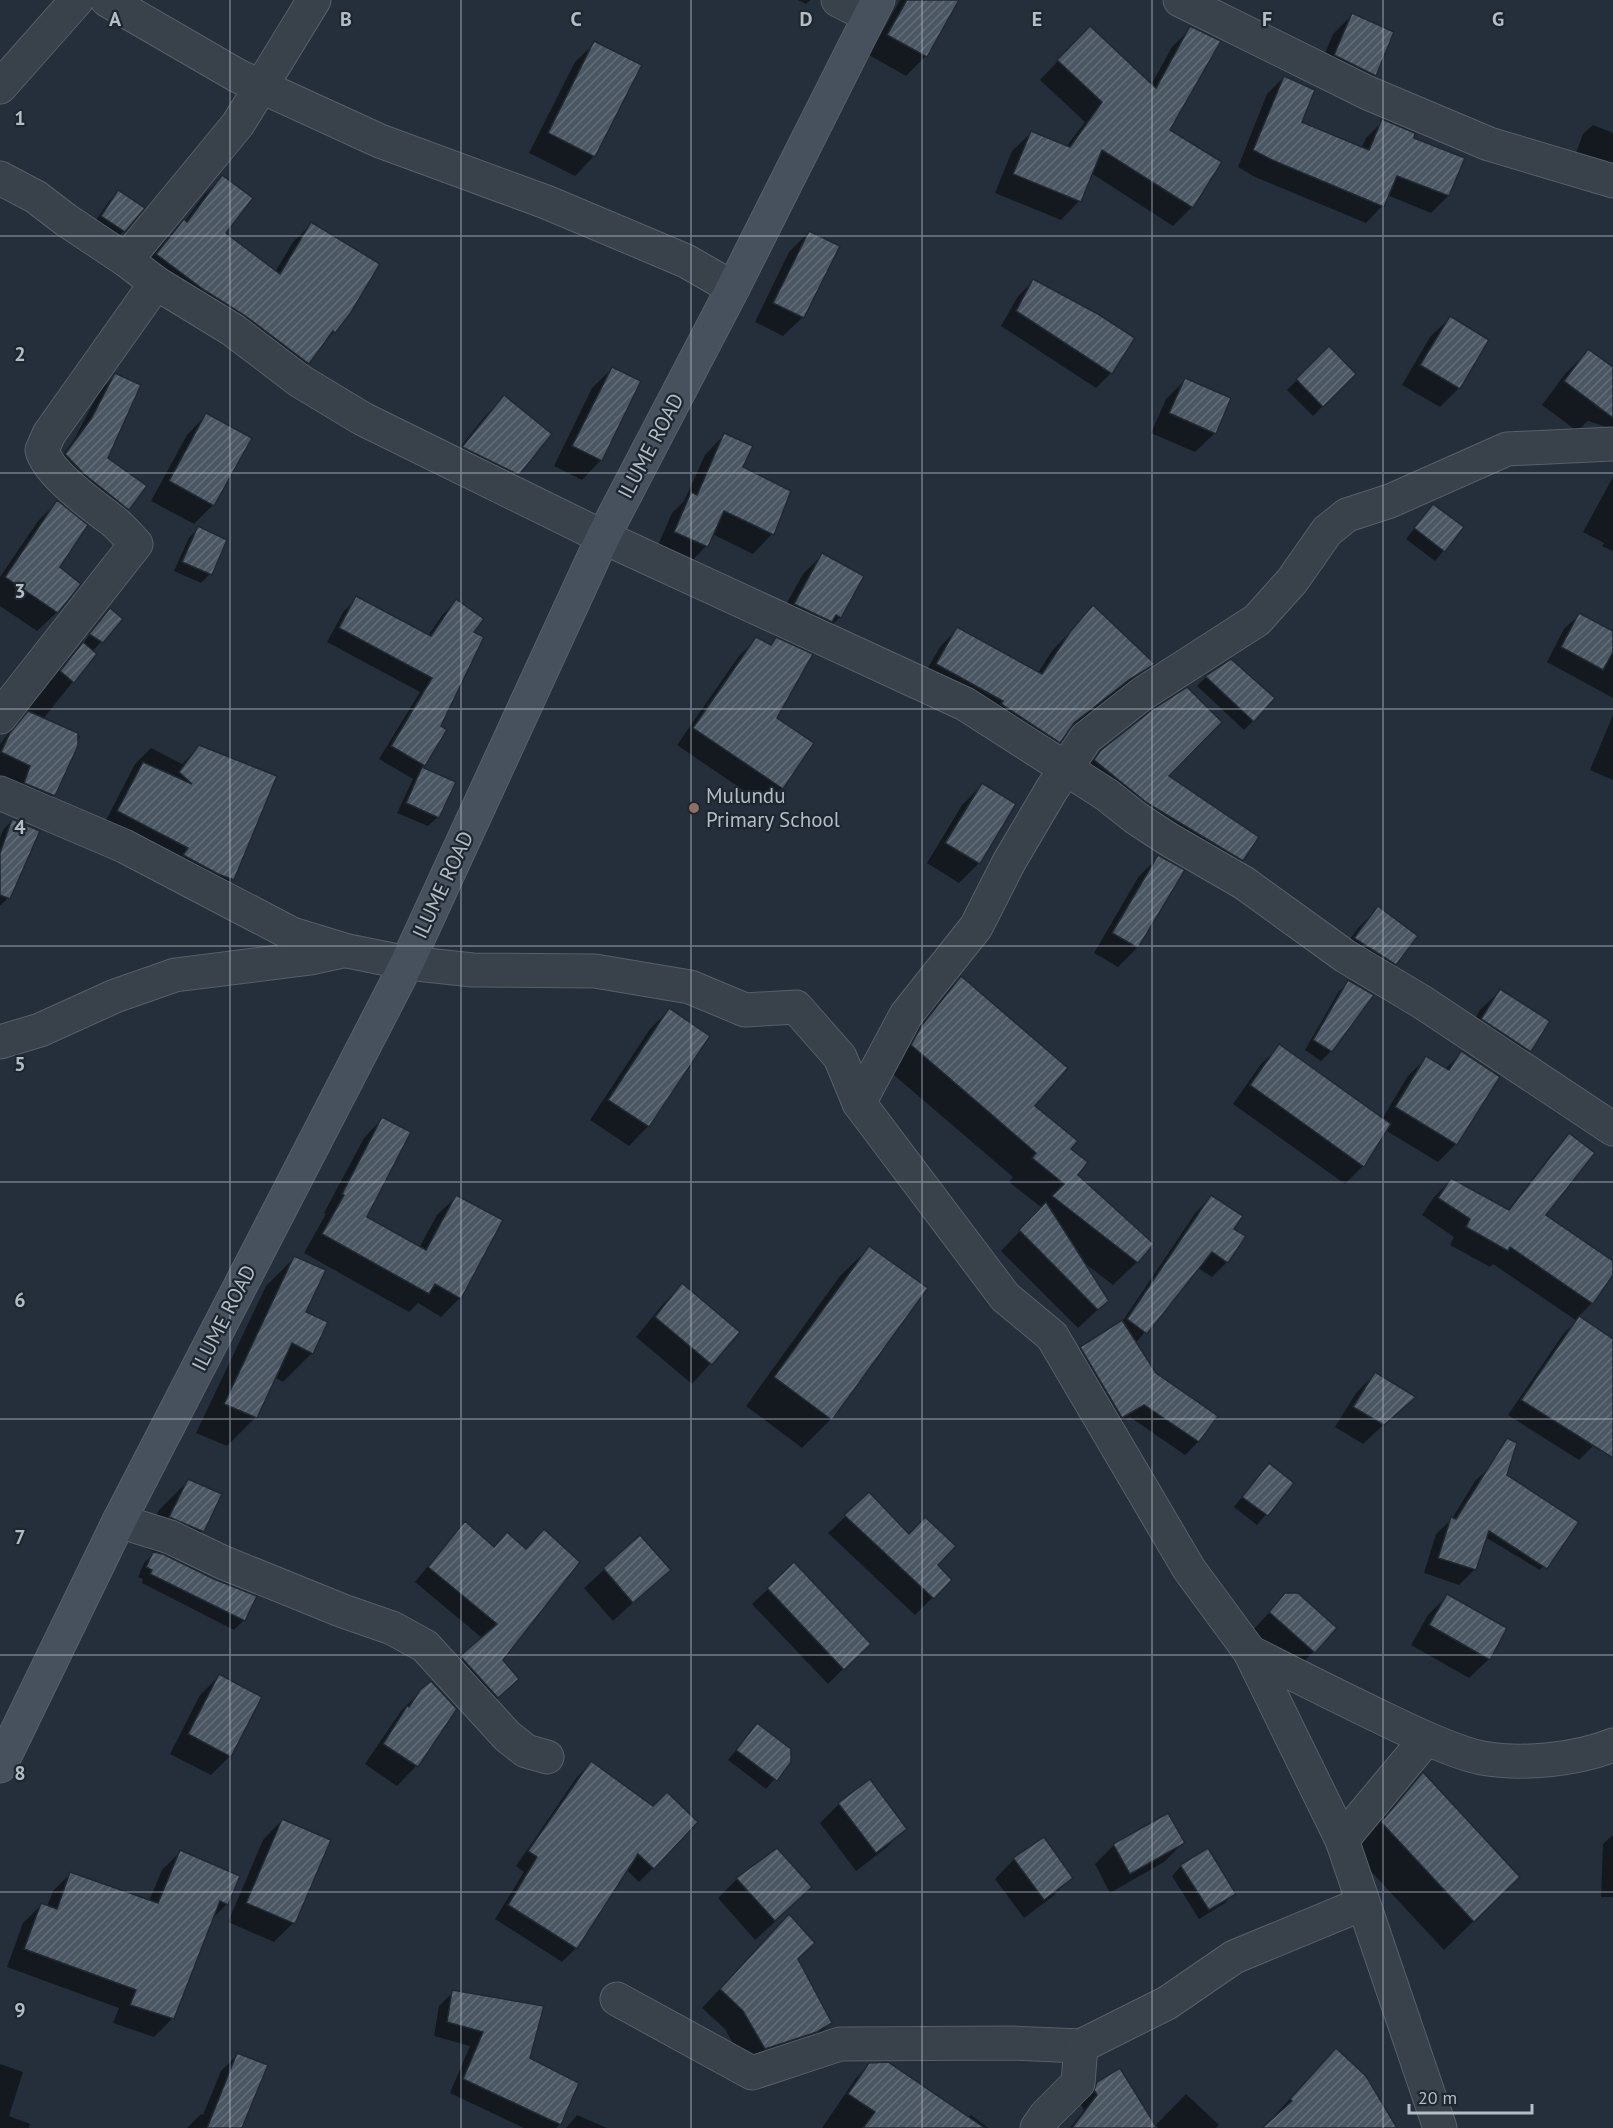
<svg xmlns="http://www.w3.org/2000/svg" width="1613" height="2128" font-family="'PT Sans',sans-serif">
  <defs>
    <pattern id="building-hatch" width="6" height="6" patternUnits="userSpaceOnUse" patternTransform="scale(1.5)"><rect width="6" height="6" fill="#4b5763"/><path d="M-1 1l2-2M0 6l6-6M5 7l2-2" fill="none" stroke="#636d78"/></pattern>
  </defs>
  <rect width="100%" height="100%" fill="#252f3b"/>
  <g fill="#0007">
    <polygon points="798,0 811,0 806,4"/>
    <polygon points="900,0 957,0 926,56 906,76 869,55"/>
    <polygon points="1352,15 1375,75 1356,95 1316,75 1333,34"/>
    <polygon points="1191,28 1168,131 1220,163 1192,207 1173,226 1091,173 1079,201 1061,220 995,193 1012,151 1031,133 1066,147 1085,122 1040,80 1072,46 1151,85 1172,47"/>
    <polygon points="595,43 594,156 575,176 529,153 575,62"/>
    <polygon points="1284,77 1300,123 1361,149 1366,138 1383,121 1412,138 1448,196 1431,213 1387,195 1382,206 1366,223 1255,177 1238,167 1267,94"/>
    <polygon points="1593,125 1613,133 1613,168 1573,161 1583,134"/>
    <polygon points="223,177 224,234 275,272 293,242 311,224 334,332 308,363 290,382 138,273 166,239 185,221 204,195"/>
    <polygon points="118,192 124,231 114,240 93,225 109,201"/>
    <polygon points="809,232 803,317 783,336 755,322 789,252"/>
    <polygon points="1033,281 1111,373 1096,388 1001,326 1018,296"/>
    <polygon points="1450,318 1459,388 1440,407 1402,385 1430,337"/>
    <polygon points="1329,348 1354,374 1313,416 1287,390"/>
    <polygon points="1588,351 1613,369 1613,429 1588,421 1577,431 1542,405 1565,374"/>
    <polygon points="612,369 601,460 582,480 554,466 592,388"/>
    <polygon points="115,375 106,458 128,509 112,526 50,472 75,438 99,392"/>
    <polygon points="1185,380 1215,433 1195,452 1151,433 1166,399"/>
    <polygon points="504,397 518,474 498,493 444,467 485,416"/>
    <polygon points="206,415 213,505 194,524 151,501 187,435"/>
    <polygon points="724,435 741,468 789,491 772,534 753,554 712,534 706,546 687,566 655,552 672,513 684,501 705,455"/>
    <polygon points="1613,477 1613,551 1602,546 1604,543 1583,532"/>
    <polygon points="57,502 58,567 57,612 37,631 0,606 0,577 38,521"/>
    <polygon points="1433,506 1462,528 1435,561 1406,539"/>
    <polygon points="198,528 210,574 201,583 174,571 189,538"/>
    <polygon points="822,555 840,617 820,637 775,624 803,574"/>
    <polygon points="357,598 428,636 443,614 456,601 439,726 424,765 421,768 454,783 438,817 428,826 397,813 413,779 379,759 420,692 327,642 344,611"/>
    <polygon points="1093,608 1152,664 1135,681 1111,697 1067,731 1041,760 920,682 940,647 957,629 1038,673 1052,651"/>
    <polygon points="110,610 121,619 92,652 95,654 43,719 80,736 54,795 37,812 14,783 0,776 0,744 66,661 82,645 101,619"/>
    <polygon points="1579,615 1613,633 1613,698 1547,662 1564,629"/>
    <polygon points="756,639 769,646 776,639 775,718 782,788 765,805 677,745 739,656"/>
    <polygon points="1206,677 1253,721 1244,730 1197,686"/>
    <polygon points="1613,715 1613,780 1590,770"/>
    <polygon points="200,746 275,777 232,880 216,896 102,828 135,764 151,748 182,764"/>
    <polygon points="1101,752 1166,777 1242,860 1222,879 1081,772"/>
    <polygon points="982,785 1014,804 978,864 959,883 927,863 962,805"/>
    <polygon points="12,820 8,898 0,906 0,838 3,830"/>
    <polygon points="1159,857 1183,871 1137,948 1118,967 1094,953 1139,876"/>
    <polygon points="1378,908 1395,964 1376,983 1336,958 1359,927"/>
    <polygon points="961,978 1033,1107 1069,1150 1075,1175 1137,1262 1113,1285 1083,1262 1107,1301 1078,1328 1001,1251 1042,1208 1009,1182 1013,1177 888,1070 898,1051 938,1001"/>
    <polygon points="1349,982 1331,1051 1321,1061 1305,1050 1339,991"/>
    <polygon points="1500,991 1529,1051 1510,1070 1463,1039 1480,1010"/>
    <polygon points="669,1010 708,1036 648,1126 629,1146 590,1120 650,1029"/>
    <polygon points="1280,1046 1382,1119 1408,1076 1426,1058 1445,1069 1462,1053 1456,1144 1438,1162 1385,1130 1363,1166 1345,1184 1233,1104 1261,1064"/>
    <polygon points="382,1119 365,1217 419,1248 437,1215 456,1197 460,1298 441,1317 418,1303 409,1312 304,1253 326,1214 324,1213 364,1138"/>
    <polygon points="1570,1135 1544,1215 1613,1263 1613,1272 1592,1303 1578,1317 1604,1335 1613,1347 1613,1421 1594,1445 1579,1460 1508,1415 1564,1333 1577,1321 1493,1264 1490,1267 1450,1245 1454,1237 1422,1215 1434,1197 1451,1180 1507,1211 1553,1152"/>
    <polygon points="1211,1197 1232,1229 1244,1237 1227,1262 1212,1277 1198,1268 1135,1344 1154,1374 1215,1416 1198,1442 1185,1455 1130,1417 1108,1430 1068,1361 1081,1348 1122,1322 1196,1212"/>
    <polygon points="869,1248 831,1419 802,1448 746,1406 840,1276"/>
    <polygon points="295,1257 312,1353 283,1382 274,1377 255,1418 227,1446 196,1433 266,1286"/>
    <polygon points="682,1285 738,1332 692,1384 636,1337 663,1304"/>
    <polygon points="1375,1374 1413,1397 1363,1444 1335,1427 1356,1393"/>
    <polygon points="1491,1466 1555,1554 1540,1570 1485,1537 1475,1569 1459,1585 1424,1573 1436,1534 1452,1519 1475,1481"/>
    <polygon points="1260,1475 1292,1483 1257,1525 1234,1507"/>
    <polygon points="188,1481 220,1495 202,1531 173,1561 244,1620 234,1630 142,1583 143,1579 138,1577 144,1563 155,1552 142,1546 159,1510"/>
    <polygon points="846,1516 936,1565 950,1580 915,1615 828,1533"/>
    <polygon points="465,1523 493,1548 507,1534 501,1660 503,1693 482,1711 446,1672 482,1638 415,1582 451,1538"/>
    <polygon points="640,1537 669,1570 613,1621 584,1588"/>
    <polygon points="794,1565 853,1659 828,1684 752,1604"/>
    <polygon points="1286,1595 1335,1629 1294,1672 1251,1632"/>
    <polygon points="1448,1595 1489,1659 1469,1678 1411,1645 1428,1615"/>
    <polygon points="219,1676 230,1756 211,1775 170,1754 200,1695"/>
    <polygon points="421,1691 455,1709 416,1766 397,1786 365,1764 401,1711"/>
    <polygon points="757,1725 789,1761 766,1789 728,1760"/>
    <polygon points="591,1763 653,1868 639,1882 627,1870 576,1948 562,1962 495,1919 524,1872 516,1866 577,1777"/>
    <polygon points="1423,1774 1489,1906 1444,1950 1353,1852 1394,1803"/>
    <polygon points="839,1804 905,1829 886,1848 856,1871 820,1823"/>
    <polygon points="282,1820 293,1923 274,1942 228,1922 263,1840"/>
    <polygon points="1613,1835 1613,1897 1601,1897 1603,1844"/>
    <polygon points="1183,1843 1164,1862 1110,1893 1095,1864 1114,1845"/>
    <polygon points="180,1852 227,1904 211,1920 172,2019 154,2037 113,2023 119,2008 7,1967 23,1923 41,1905 47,1907 53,1891 71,1873 149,1901 162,1870"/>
    <polygon points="1014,1859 1071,1878 1052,1897 1024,1918 995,1879"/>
    <polygon points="1181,1866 1234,1893 1225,1903 1199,1919 1172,1876"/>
    <polygon points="737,1879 791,1907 755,1940 718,1898"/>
    <polygon points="771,1934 797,1960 831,2023 812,2041 746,2067 725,2029 702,2008"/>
    <polygon points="453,1992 528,2059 560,2124 556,2128 524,2128 450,2093 470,2046 434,2036 439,2006"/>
    <polygon points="237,2055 240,2128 187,2128 201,2114 203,2115 221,2071"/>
    <polygon points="0,2064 23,2072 9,2116 30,2124 29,2128 0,2128"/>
    <polygon points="870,2064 968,2118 971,2115 988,2128 822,2128 856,2078"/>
    <polygon points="1320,2066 1396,2128 1265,2128 1276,2118 1274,2116"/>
    <polygon points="1098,2083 1154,2127 1186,2094 1219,2125 1216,2128 1070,2128 1084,2110 1081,2105 1083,2098"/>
    <polygon points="577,2115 607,2128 566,2128"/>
  </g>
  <g fill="url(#building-hatch)" stroke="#202832" stroke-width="1.5">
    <polygon points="907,0 959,0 927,57 887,35"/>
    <polygon points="1352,13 1394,32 1376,76 1334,55"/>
    <polygon points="1090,26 1156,88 1190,26 1221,41 1170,130 1222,162 1193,208 1102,150 1081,202 1013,174 1031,131 1070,147 1102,102 1057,60"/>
    <polygon points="594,41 642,65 595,157 548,133"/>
    <polygon points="1284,76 1315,90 1302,122 1369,150 1382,119 1415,133 1414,138 1465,158 1449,196 1397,176 1384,207 1272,160 1253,150"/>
    <polygon points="222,175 253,198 226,233 280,274 311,222 380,264 350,314 335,333 333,331 309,364 244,315 204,290 156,254 184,219 187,222"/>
    <polygon points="118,190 145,208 125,232 101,216"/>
    <polygon points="809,231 840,246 804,318 773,303"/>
    <polygon points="1033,279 1098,314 1135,338 1112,374 1016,311"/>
    <polygon points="1450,316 1489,340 1460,389 1420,365"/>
    <polygon points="1329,346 1356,374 1323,407 1296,379"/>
    <polygon points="1588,349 1613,367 1613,418 1564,381"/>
    <polygon points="612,367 641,381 602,461 572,446"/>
    <polygon points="115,373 141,385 108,458 147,486 129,510 84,474 65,454 91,419"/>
    <polygon points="1185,378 1231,398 1216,434 1169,413"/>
    <polygon points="504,395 552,434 519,475 462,447"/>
    <polygon points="206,413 252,438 214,506 169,481"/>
    <polygon points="724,433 753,446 743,467 791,491 774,535 724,511 708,547 674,532 691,492 697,495"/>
    <polygon points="57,500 88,525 60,567 81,584 58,613 5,577"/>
    <polygon points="1433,504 1464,527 1445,552 1414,528"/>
    <polygon points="198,526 227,540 212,575 182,562"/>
    <polygon points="822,553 864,576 841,618 836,615 832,622 794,604"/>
    <polygon points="356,596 431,636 456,599 484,619 474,632 484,637 441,726 447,730 425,766 391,746 432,678 339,628"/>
    <polygon points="1093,605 1155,664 1130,679 1074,723 1060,743 1001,704 1003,701 936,664 957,627 1042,674 1070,632"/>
    <polygon points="110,608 123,619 103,643 89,634"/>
    <polygon points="1579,613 1613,631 1613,652 1603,670 1561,647"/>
    <polygon points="756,637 771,645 776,637 813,654 777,718 814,743 783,789 693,728"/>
    <polygon points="83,642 97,654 74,683 60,671"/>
    <polygon points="1231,659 1275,698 1254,722 1205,676"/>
    <polygon points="1187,687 1222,722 1169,776 1259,837 1243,861 1147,803 1094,760 1100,751 1153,709"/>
    <polygon points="28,711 78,733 78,746 55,796 24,783 30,766 1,752 10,733"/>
    <polygon points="199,745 277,776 234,880 218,874 183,855 188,848 117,811 143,762 192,784 179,772"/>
    <polygon points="422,767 456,782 439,818 406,803"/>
    <polygon points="982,783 1016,804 980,864 945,843"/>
    <polygon points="12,819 40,831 10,899 0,895 0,853"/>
    <polygon points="1158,855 1185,870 1138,948 1112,933"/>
    <polygon points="1378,906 1418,936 1396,965 1354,938"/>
    <polygon points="961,976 1068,1068 1035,1106 1078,1141 1071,1149 1088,1162 1078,1175 1154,1244 1138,1263 1052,1196 1064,1184 1032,1158 1036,1153 911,1045 922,1025"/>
    <polygon points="1348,980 1374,995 1332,1052 1313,1040"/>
    <polygon points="1500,989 1550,1021 1531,1052 1481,1019"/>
    <polygon points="669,1008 710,1036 649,1127 608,1100"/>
    <polygon points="1279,1044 1391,1124 1364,1167 1250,1085"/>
    <polygon points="1461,1051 1500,1077 1457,1145 1395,1107 1426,1056 1449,1070"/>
    <polygon points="382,1117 411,1132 367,1217 426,1250 456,1195 503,1220 461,1299 435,1284 429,1294 322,1234 344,1195 342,1194"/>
    <polygon points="1569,1133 1595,1153 1546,1215 1613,1261 1613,1275 1593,1304 1510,1247 1508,1251 1466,1227 1470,1219 1438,1198 1451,1178 1509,1210"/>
    <polygon points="1211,1195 1243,1216 1234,1229 1246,1236 1228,1263 1212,1252 1147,1334 1127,1319"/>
    <polygon points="1046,1202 1109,1301 1098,1310 1019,1230"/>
    <polygon points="869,1246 928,1288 832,1420 774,1377"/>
    <polygon points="294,1256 326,1270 306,1312 328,1322 313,1354 292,1343 257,1418 224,1404"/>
    <polygon points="682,1283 740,1332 712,1365 655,1317"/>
    <polygon points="1579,1316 1613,1339 1613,1458 1521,1400"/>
    <polygon points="1122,1320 1156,1373 1218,1416 1199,1442 1144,1405 1122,1418 1080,1347"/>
    <polygon points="1375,1372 1416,1397 1384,1425 1353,1407"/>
    <polygon points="1507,1438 1517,1443 1507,1475 1579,1522 1547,1569 1489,1531 1476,1570 1438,1558 1451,1517 1456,1519"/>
    <polygon points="1269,1463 1294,1483 1268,1516 1242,1497"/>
    <polygon points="188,1479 222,1494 204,1532 169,1517"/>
    <polygon points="869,1492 909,1534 925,1517 956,1546 938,1565 952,1580 934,1599 844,1515"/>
    <polygon points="465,1521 494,1547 507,1532 526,1549 544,1529 580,1562 503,1660 519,1679 498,1698 460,1656 497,1624 428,1567"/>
    <polygon points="640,1535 671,1570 633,1603 603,1568"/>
    <polygon points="153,1552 163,1554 214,1579 257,1596 245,1621 150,1574 152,1570 146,1567"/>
    <polygon points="794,1562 871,1644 844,1670 767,1588"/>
    <polygon points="1285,1593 1298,1593 1337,1628 1315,1653 1269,1612"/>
    <polygon points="1447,1594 1507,1628 1490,1660 1429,1625"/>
    <polygon points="219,1674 262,1697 231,1757 188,1734"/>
    <polygon points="431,1681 457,1709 418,1767 383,1744 407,1706 409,1707 420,1690"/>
    <polygon points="757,1723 791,1749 791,1762 777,1781 736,1750"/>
    <polygon points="591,1761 653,1806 667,1792 698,1822 654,1869 638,1854 577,1949 508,1905 537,1857 528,1851"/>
    <polygon points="1423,1772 1520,1877 1474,1922 1381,1822"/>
    <polygon points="870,1779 907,1829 876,1853 838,1803"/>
    <polygon points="1168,1813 1185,1843 1130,1874 1113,1844"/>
    <polygon points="282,1819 331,1840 295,1924 246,1903"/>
    <polygon points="1044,1837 1073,1878 1044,1900 1013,1858"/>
    <polygon points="777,1848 812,1887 775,1921 736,1878"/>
    <polygon points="1208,1848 1236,1894 1209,1910 1180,1865"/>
    <polygon points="180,1850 240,1876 228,1905 220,1901 174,2019 130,2005 136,1990 24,1949 41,1903 57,1909 70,1872 158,1903"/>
    <polygon points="789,1914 815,1943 798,1959 832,2023 817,2032 765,2049 743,2011 720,1989"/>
    <polygon points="452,1990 544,2006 530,2058 579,2083 561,2125 463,2079 483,2032 447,2022"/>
    <polygon points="1336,2048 1366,2076 1397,2128 1262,2128 1292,2101 1290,2099"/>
    <polygon points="237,2053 268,2065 242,2128 207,2128"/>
    <polygon points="888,2062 985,2128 863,2128 875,2112 848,2094 869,2063"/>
    <polygon points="1120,2068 1157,2128 1072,2128 1097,2095 1094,2090 1097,2082"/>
  </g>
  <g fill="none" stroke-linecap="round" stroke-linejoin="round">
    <defs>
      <g id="street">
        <polyline points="107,0 238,76 380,141 546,202 686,261 733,288"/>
        <polyline points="838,0 869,16"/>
        <polyline points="1180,0 1368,93 1489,144 1613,181"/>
        <polyline points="0,87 77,0"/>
        <polyline points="0,178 36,197 66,220 126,260 156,283 233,330 300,381 363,419 603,537 965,704 1107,795 1136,818 1168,839 1244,883 1345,956 1422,1002 1613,1129"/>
        <polyline points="126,260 238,124 314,0"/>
        <path d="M0 717 136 544C128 536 121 527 112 520 93 506 47 472 42 450L49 434 156 283"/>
        <polyline points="0,793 124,846 292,934 348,951 407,963 473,970 595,971 690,987 745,1010 796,1007 840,1057 859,1103 1005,1297 1052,1336 1189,1569 1250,1652 1342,1840 1440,2128"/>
        <polyline points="0,1042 40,1030 115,996 175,975 311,958 343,951"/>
        <polyline points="859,1103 906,1015 976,927 1009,862 1052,789 1086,738 1142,694 1257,620 1292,581 1327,531 1347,515 1390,501 1507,449 1613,444"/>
        <polyline points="119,1521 170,1537 222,1562 343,1611 392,1628 425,1646 507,1736 526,1751 547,1757"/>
        <path d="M1250 1652C1297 1676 1345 1700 1393 1723 1418 1735 1456 1753 1482 1758 1522 1765 1576 1760 1613 1745"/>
        <polyline points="1342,1840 1426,1739"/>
        <polyline points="617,1999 752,2073 840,2044 1012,2043 1081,2046 1167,2003 1234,1957 1362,1904"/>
        <polyline points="1037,2128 1046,2115 1078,2083 1081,2046"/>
      </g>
      <polyline id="secondary" points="0,1766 119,1521 407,963 603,537 733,288 878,0"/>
    </defs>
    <use href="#street" stroke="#575f69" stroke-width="35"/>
    <use href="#secondary" stroke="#575f69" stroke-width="35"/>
    <use href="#street" stroke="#39414b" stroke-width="33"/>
    <use href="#secondary" stroke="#47515e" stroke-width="33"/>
  </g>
  <path fill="none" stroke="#b4bcc6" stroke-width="1.5" stroke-opacity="0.55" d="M230 0V2128M461 0V2128M691 0V2128M922 0V2128M1152 0V2128M1383 0V2128M0 236H1613M0 473H1613M0 709H1613M0 946H1613M0 1182H1613M0 1419H1613M0 1655H1613M0 1892H1613"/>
  <circle fill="#8d6e63" stroke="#1e2630" stroke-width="2" cx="694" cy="808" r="6"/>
  <g text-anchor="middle" stroke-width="4.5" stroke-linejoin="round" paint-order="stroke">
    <g font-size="21" fill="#b4bcc6" stroke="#1e2630">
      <text transform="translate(651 446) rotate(-62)" y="7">ILUME ROAD</text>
      <text transform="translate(443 885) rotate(-65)" y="7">ILUME ROAD</text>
      <text transform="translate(224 1318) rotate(-63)" y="7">ILUME ROAD</text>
    </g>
    <g font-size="21" fill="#b4bcc6" stroke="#1e2630" text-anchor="start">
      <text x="706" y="803">Mulundu<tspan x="706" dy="24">Primary School</tspan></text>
    </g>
  </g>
  <g font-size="20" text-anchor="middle" font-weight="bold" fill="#b4bcc6" stroke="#1e2630" stroke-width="4.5" stroke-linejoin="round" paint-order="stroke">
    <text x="115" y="26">A</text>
    <text x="346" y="26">B</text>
    <text x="576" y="26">C</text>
    <text x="806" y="26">D</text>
    <text x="1037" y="26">E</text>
    <text x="1267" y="26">F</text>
    <text x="1498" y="26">G</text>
    <text x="20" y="125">1</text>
    <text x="20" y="361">2</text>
    <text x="20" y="598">3</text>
    <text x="20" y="834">4</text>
    <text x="20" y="1071">5</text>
    <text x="20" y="1307">6</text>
    <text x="20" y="1544">7</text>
    <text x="20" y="1780">8</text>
    <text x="20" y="2017">9</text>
  </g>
  <path d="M1409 2104v9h123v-9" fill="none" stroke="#b4bcc6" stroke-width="3"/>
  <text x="1418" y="2104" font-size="18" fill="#b4bcc6" stroke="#1e2630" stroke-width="4.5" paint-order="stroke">20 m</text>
</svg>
